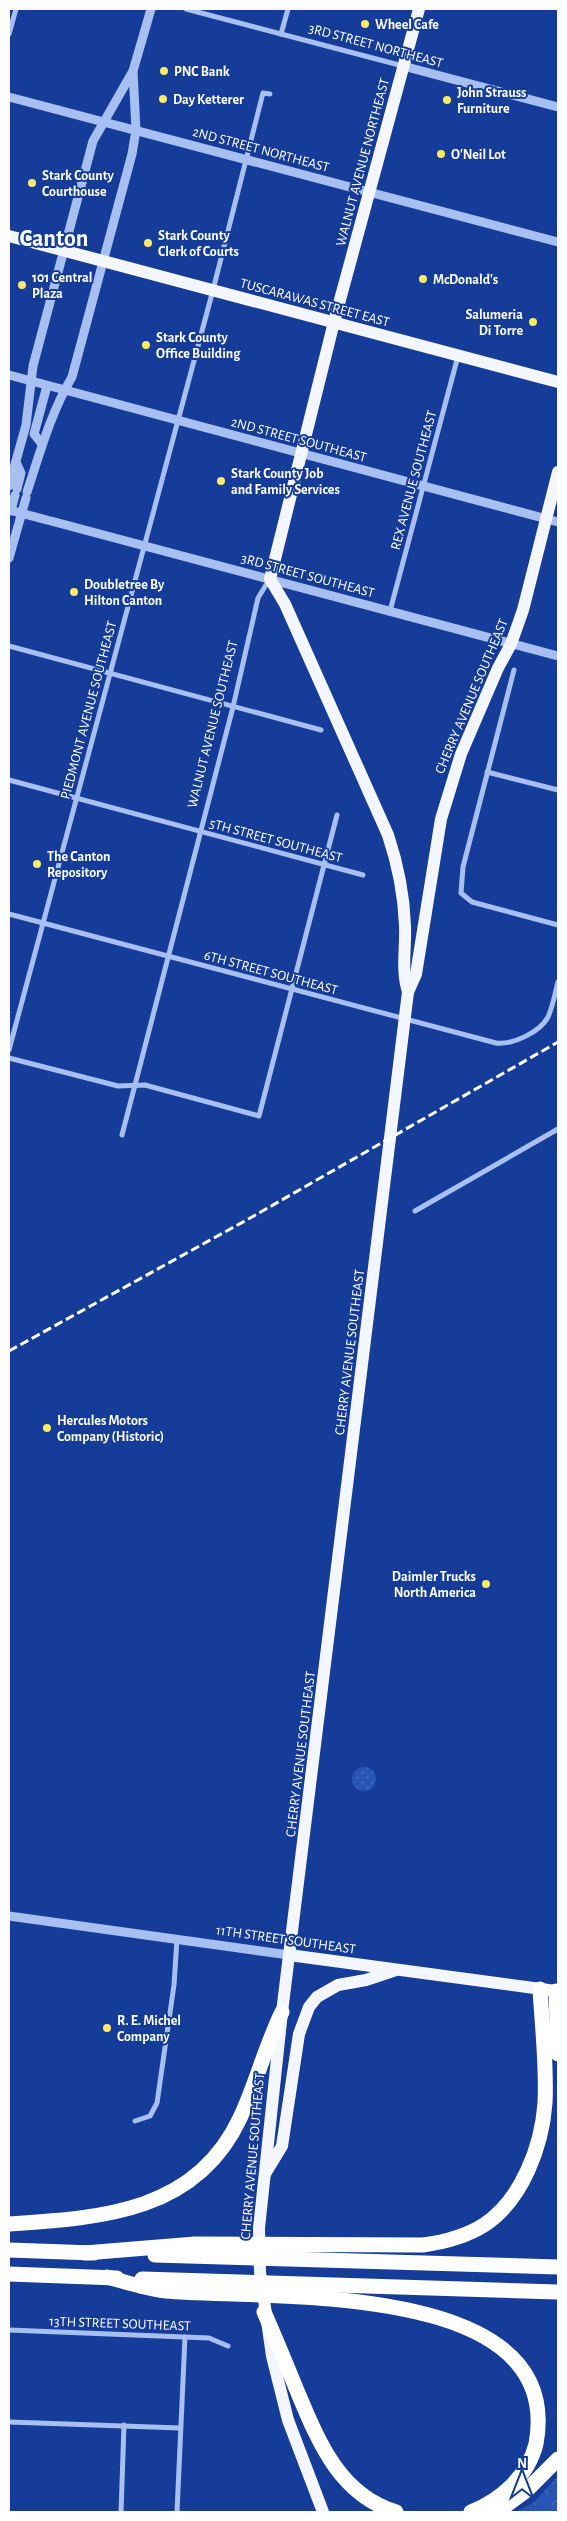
<svg xmlns="http://www.w3.org/2000/svg" width="567" height="2521" font-family="'Alegreya Sans',sans-serif">
  <defs>
    <pattern id="grass-dots" width="8" height="8" patternUnits="userSpaceOnUse" patternTransform="scale(1.25)"><rect width="8" height="8" fill="#2854b6"/><path d="M2 2h.1M6 6h.1" fill="none" stroke="#486ec1" stroke-width="1.8" stroke-linecap="round"/></pattern>
    <pattern id="forest-crowns" width="20" height="18" patternUnits="userSpaceOnUse" patternTransform="scale(1.25)"><rect width="20" height="18" fill="#2854b6"/><path d="M2 6a3 3 0 1 1 6 0M12 15a3 3 0 1 1 6 0" fill="none" stroke="#486ec1"/></pattern>
  </defs>
  <rect width="100%" height="100%" fill="#153c99"/>
  <circle fill="url(#grass-dots)" cx="364" cy="1779" r="12"/>
  <polygon fill="url(#forest-crowns)" points="558,2476 558,2512 516,2512 534,2502"/>
  <g fill="none" stroke-linecap="round" stroke-linejoin="round">
    <g stroke="#a8bff2" stroke-width="5">
      <polyline points="186,9 403,66"/>
      <polyline points="9,34 16,9"/>
      <polyline points="281,34 288,9"/>
      <polyline points="390,611 458,356"/>
      <polyline points="9,646 321,730"/>
      <polyline points="514,670 463,867 461,893 472,902 558,925"/>
      <polyline points="487,772 558,790"/>
      <polyline points="9,780 363,875"/>
      <path d="M9 914 496 1043C513 1045 540 1032 548 1017 553 1006 555 993 558 982"/>
      <polyline points="9,1050 213,290 263,93 270,94"/>
      <polyline points="9,1058 118,1086 145,1085 259,1116 337,815"/>
      <polyline points="122,1135 233,707 258,598 269,580"/>
      <polyline points="415,1211 558,1129"/>
      <polyline points="135,2121 150,2116 157,2103 174,1985 177,1939"/>
      <polyline points="9,2330 209,2338 228,2346"/>
      <polyline points="9,2422 180,2428"/>
      <polyline points="121,2512 124,2425"/>
      <polyline points="177,2512 185,2337"/>
    </g>
    <g stroke="#a8bff2" stroke-width="9">
      <polyline points="403,66 558,107"/>
      <polyline points="9,97 558,242"/>
      <polyline points="9,375 558,522"/>
      <polyline points="42,444 34,434 47,386"/>
      <polyline points="16,462 21,473 17,489"/>
      <polyline points="9,486 26,425 33,366 93,141 133,71 151,9"/>
      <path d="M27 492C40 453 51 412 72 377L132 154 136 130 133 71"/>
      <polyline points="9,510 47,520"/>
      <polyline points="11,511 15,495"/>
      <polyline points="51,521 558,656"/>
      <polyline points="9,558 26,498"/>
      <polyline points="9,1916 289,1955"/>
    </g>
    <g stroke="#f3f6ff" stroke-width="12">
      <polyline points="9,236 558,382"/>
      <polyline points="408,992 416,974 441,819 461,754 498,668 511,644 523,610 558,472"/>
      <polyline points="289,1955 556,1991"/>
      <polyline points="265,2174 282,2146 299,2034 309,2007 317,1997 338,1985 366,1980 396,1970"/>
      <path d="M323 2512 288 2420 272 2356 260 2272 259 2228 282 2012 408 992C401 970 406 948 405 926 404 895 398 865 388 835L285 604 270 579 334 322 419 9"/>
    </g>
    <g stroke="#fff" stroke-width="15">
      <polyline points="556,1991 558,2054"/>
      <path d="M9 2224C100 2218 196 2213 240 2118 256 2084 265 2047 282 2012"/>
      <polyline points="9,2250 94,2253"/>
      <path d="M85 2253 195 2244 423 2245C445 2242 465 2237 484 2225 522 2200 542 2146 545 2103 547 2065 542 2026 540 1989"/>
      <polyline points="155,2255 558,2267"/>
      <polyline points="9,2274 117,2278"/>
      <path d="M107 2277C126 2282 146 2289 166 2291 259 2300 567 2276 536 2444 528 2476 501 2500 471 2512"/>
      <polyline points="142,2279 558,2292"/>
      <path d="M264 2312C276 2339 287 2366 298 2393 319 2443 340 2495 396 2512"/>
      <polyline points="497,2512 527,2490 558,2459"/>
    </g>
    <polyline stroke="#fff" stroke-width="3" stroke-dasharray="9 4" stroke-linecap="butt" points="9,1351 252,1217 558,1042"/>
  </g>
  <g fill="#ffe969" stroke="#153c99" stroke-width="2">
    <circle cx="365" cy="24" r="5"/>
    <circle cx="164" cy="71" r="5"/>
    <circle cx="163" cy="99" r="5"/>
    <circle cx="447" cy="100" r="5"/>
    <circle cx="441" cy="154" r="5"/>
    <circle cx="32" cy="183" r="5"/>
    <circle cx="148" cy="243" r="5"/>
    <circle cx="423" cy="279" r="5"/>
    <circle cx="22" cy="285" r="5"/>
    <circle cx="533" cy="322" r="5"/>
    <circle cx="146" cy="345" r="5"/>
    <circle cx="221" cy="481" r="5"/>
    <circle cx="74" cy="592" r="5"/>
    <circle cx="37" cy="864" r="5"/>
    <circle cx="47" cy="1428" r="5"/>
    <circle cx="486" cy="1584" r="5"/>
    <circle cx="107" cy="2028" r="5"/>
  </g>
  <g text-anchor="middle" stroke-width="4" stroke-linejoin="round" paint-order="stroke">
    <g font-size="14" font-weight="bold" fill="#fff" stroke="#153c99" text-anchor="start">
      <text x="375" y="29">Wheel Cafe</text>
      <text x="174" y="76">PNC Bank</text>
      <text x="457" y="97">John Strauss<tspan x="457" dy="16">Furniture</tspan></text>
      <text x="173" y="104">Day Ketterer</text>
      <text x="451" y="159">O'Neil Lot</text>
      <text x="42" y="180">Stark County<tspan x="42" dy="16">Courthouse</tspan></text>
      <text x="158" y="240">Stark County<tspan x="158" dy="16">Clerk of Courts</tspan></text>
      <text x="32" y="282">101 Central<tspan x="32" dy="16">Plaza</tspan></text>
      <text x="433" y="284">McDonald's</text>
      <text x="523" y="319" text-anchor="end">Salumeria<tspan x="523" dy="16">Di Torre</tspan></text>
      <text x="156" y="342">Stark County<tspan x="156" dy="16">Office Building</tspan></text>
      <text x="231" y="478">Stark County Job<tspan x="231" dy="16">and Family Services</tspan></text>
      <text x="84" y="589">Doubletree By<tspan x="84" dy="16">Hilton Canton</tspan></text>
      <text x="47" y="861">The Canton<tspan x="47" dy="16">Repository</tspan></text>
      <text x="57" y="1425">Hercules Motors<tspan x="57" dy="16">Company (Historic)</tspan></text>
      <text x="476" y="1581" text-anchor="end">Daimler Trucks<tspan x="476" dy="16">North America</tspan></text>
      <text x="117" y="2025">R. E. Michel<tspan x="117" dy="16">Company</tspan></text>
    </g>
    <g font-size="14" fill="#fff" stroke="#153c99">
      <text transform="translate(376 45) rotate(15)" y="5">3RD STREET NORTHEAST</text>
      <text transform="translate(261 149) rotate(15)" y="5">2ND STREET NORTHEAST</text>
      <text transform="translate(362 162) rotate(-75)" y="5">WALNUT AVENUE NORTHEAST</text>
      <text transform="translate(315 302) rotate(15)" y="5">TUSCARAWAS STREET EAST</text>
      <text transform="translate(299 439) rotate(15)" y="5">2ND STREET SOUTHEAST</text>
      <text transform="translate(413 480) rotate(-75)" y="5">REX AVENUE SOUTHEAST</text>
      <text transform="translate(308 575) rotate(15)" y="5">3RD STREET SOUTHEAST</text>
      <text transform="translate(471 696) rotate(-67)" y="5">CHERRY AVENUE SOUTHEAST</text>
      <text transform="translate(88 710) rotate(-75)" y="5">PIEDMONT AVENUE SOUTHEAST</text>
      <text transform="translate(212 724) rotate(-76)" y="5">WALNUT AVENUE SOUTHEAST</text>
      <text transform="translate(276 840) rotate(15)" y="5">5TH STREET SOUTHEAST</text>
      <text transform="translate(271 972) rotate(15)" y="5">6TH STREET SOUTHEAST</text>
      <text transform="translate(349 1352) rotate(-83)" y="5">CHERRY AVENUE SOUTHEAST</text>
      <text transform="translate(300 1754) rotate(-83)" y="5">CHERRY AVENUE SOUTHEAST</text>
      <text transform="translate(286 1939) rotate(8)" y="5">11TH STREET SOUTHEAST</text>
      <text transform="translate(252 2156) rotate(-85)" y="5">CHERRY AVENUE SOUTHEAST</text>
      <text transform="translate(120 2323) rotate(2)" y="5">13TH STREET SOUTHEAST</text>
    </g>
    <g font-size="24" font-weight="bold" fill="#fff" stroke="#153c99">
      <text x="54" y="246">Canton</text>
    </g>
  </g>
  <rect width="567" height="2521" fill="none" stroke="#ffffff" stroke-width="20"/>
  <g transform="translate(522 2476)" stroke="#153c99" stroke-width="4" paint-order="stroke">
  <path d="M0-4L9 19L0 12L-9 19Z" fill="#ffffff"/>
  <text y="-8" font-size="14" font-weight="bold" text-anchor="middle" fill="#ffffff">N</text>
  </g>
</svg>
